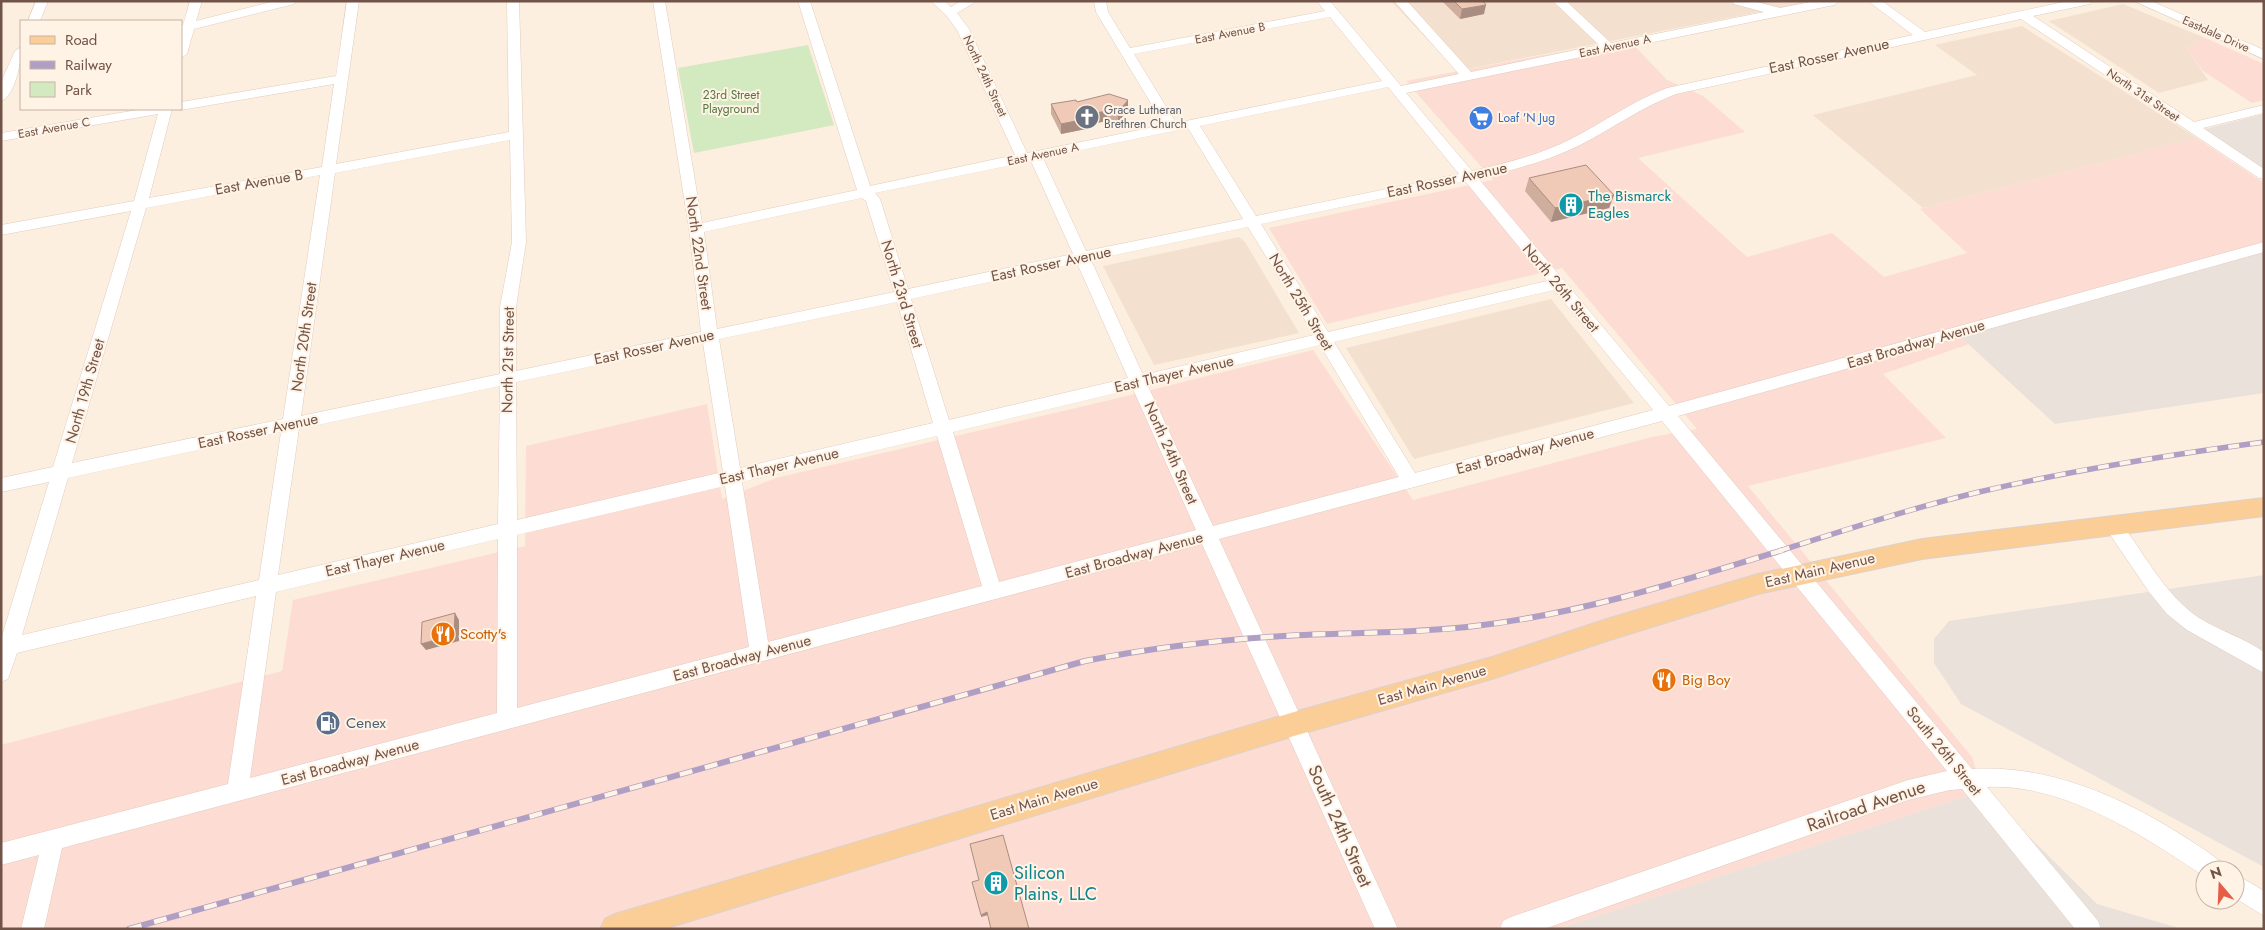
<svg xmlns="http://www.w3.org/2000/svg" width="2265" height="930" font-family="Jost,sans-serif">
  <rect width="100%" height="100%" fill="#fcefe0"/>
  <g fill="#f3e0ce">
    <polygon points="1391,1 1816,1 1457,71"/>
    <polygon points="2123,4 2205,38 2186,48 2208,80 2159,93 2049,21"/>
    <polygon points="2022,26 2197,138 1923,208 1813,115 1977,75 1935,45"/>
    <polygon points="1239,237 1245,242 1299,333 1154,365 1103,266"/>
    <polygon points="1551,299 1634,403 1414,459 1346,348"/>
  </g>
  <g fill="#fcdcd3">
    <polygon points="2205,38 2264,64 2264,100 2252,103 2203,71 2186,48"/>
    <polygon points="1628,39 1667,80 1703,96 1745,132 1638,158 1747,257 1832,233 1884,277 1967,253 1920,209 2197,138 2264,183 2264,242 1953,329 1969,344 1883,374 1946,438 1748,486 1972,757 1983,791 1557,929 1,929 1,745 282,671 293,600 525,546 526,446 707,404 722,499 776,478 1110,400 1313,350 1413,500 1652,437 1697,429 1562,268 1327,324 1269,228 1493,180 1406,81"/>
  </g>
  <g fill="#eae1db">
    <polygon points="2264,114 2264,171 2201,130"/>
    <polygon points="2264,242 2264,393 2055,424 1952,329"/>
    <polygon points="2264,575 2264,867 1961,704 1934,663 1934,639 1949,621"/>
    <polygon points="1983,791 2097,904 2182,929 1557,929"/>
  </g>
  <polygon fill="#d3e9bf" points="808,45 834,125 694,153 678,68"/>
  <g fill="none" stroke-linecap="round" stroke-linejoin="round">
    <defs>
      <g id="minor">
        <polygon points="36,1 48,1 40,21 28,21"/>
        <polygon points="190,1 202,1 196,21 275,1 296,1 294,4 194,29 187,54 181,58 181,25 183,25"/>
        <path d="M347 1H359L336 164 509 132 507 1H519L526 242 516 307V371L701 332 689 229 653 1H665L702 223 857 190 798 1H810L870 186 1015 155 957 30 946 15 931 1H945L951 7 961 1H977L957 13 969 29 1027 153 1164 125 1096 12 1094 1H1106L1108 12 1130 48 1325 11 1317 1H1330L1401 86 1459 74 1394 1H1407L1471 72 1599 45 1553 1H1566L1611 43 1764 12 1734 4 1732 1H1753L1780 8 1815 1H1840L1834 5 1406 93 1472 171C1506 163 1540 155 1571 139 1604 122 1633 101 1667 88L1913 35 1868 1H1882L1925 32 2068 1H2092L2090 4 2033 16 2194 122 2264 105V113L2203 128 2264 169V179L2259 178 2021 19 1676 94C1642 107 1613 128 1580 145 1548 161 1513 170 1478 178L1669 406 2264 242V252L1678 416 1972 769C2050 764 2127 799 2191 841 2203 849 2219 857 2225 870H2205V877C2145 836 2063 783 1987 787L2098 921 2101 929H2075L1962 789 1950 790 1908 800 1544 929H1500L1503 921 1511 917 1908 780 1947 771 1662 421 1219 539 1398 929H1375L1202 544 62 848 44 929H21L39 855 1 865V843L228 784 256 596 17 653 8 679 1 682V639L49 482 1 492V478L53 467 131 211 1 235V225L134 201 158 114 1 141V133L143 109H172L149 198 322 167 334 84 181 110 176 109H181V102L336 76ZM1330 17 1382 81 1176 123 1134 54ZM1388 87 1459 174 1256 216 1200 126ZM1188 128 1243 219 1086 251 1043 158ZM510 140 512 242 500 307V374L301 416 335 173ZM1031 161 1073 254 908 289 880 199 875 193ZM320 175 283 419 72 463 146 208ZM1465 181 1547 281 1328 332 1261 224ZM862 198 866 201 894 292 717 329 704 232ZM1248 227 1314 335 1143 375 1091 260ZM1077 263 1128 378 949 420 911 299ZM1554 290 1653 410 1415 473 1334 342ZM897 302 933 423 740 468 719 339ZM703 343 723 472 517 520 516 382ZM1320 345 1399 477 1213 526 1148 386ZM500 386 498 524 278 575 299 429ZM1133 389 1196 530 999 582 953 432ZM281 432 259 580 22 635 68 478ZM937 436 982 586 768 642 742 482ZM725 486 749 647 517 708V535ZM498 539 497 713 250 778 276 592Z"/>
        <polygon points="2134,1 2151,1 2264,50 2264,59"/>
        <path d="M21 47C22 59 15 97 1 101V82L15 51Z"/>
        <path d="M2113 518 2119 520C2144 553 2164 594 2199 618 2220 631 2244 638 2264 652V673L2187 630 2167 614 2149 592 2107 530 2104 525 2107 520Z"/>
        <polygon points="2235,874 2264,891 2264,916 2235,898"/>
      </g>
      <polygon id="major" points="2264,498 2264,516 1922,559 1758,594 1610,640 1492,679 1294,736 664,929 600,929 605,919 615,914 1294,712 1492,657 1610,618 1758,574 1922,539"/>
    </defs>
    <use href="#minor" stroke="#e1ccbf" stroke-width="1"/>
    <use href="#major" stroke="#dad2cf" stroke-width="2"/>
    <use href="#minor" fill="#fff" fill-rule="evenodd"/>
    <use href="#major" fill="#fbce98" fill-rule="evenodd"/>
    <defs>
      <path id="rail-far1" d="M1779 551C1845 530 1912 508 1979 492 2073 470 2168 455 2264 442"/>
      <path id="rail" d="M129 929 1085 661C1150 648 1217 640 1283 636 1347 632 1412 634 1475 626 1580 614 1682 581 1783 550"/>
    </defs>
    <use href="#rail-far1" stroke="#b09fc4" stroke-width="5.5"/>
    <use href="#rail" stroke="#b09fc4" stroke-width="6"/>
    <use href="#rail-far1" stroke="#fff3e5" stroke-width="4" stroke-dasharray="11" stroke-linecap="butt"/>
    <use href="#rail" stroke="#fff3e5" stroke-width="4.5" stroke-dasharray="13" stroke-linecap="butt"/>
  </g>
  <g fill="#cfae9d">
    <polygon points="1442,1 1483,1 1484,14 1460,19"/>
    <polygon points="1077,102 1128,110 1118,122 1107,121 1086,125 1086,129 1061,134 1051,114 1051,104"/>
    <polygon points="1529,178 1614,195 1609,208 1551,222 1525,191"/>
  </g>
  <g fill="#a98d80">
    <polygon points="1486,5 1484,14 1460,19 1462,9"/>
    <polygon points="1128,100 1128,110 1118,122 1118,112"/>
    <polygon points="1107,111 1107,121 1086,125 1086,129 1061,134 1061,124 1084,115"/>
    <polygon points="1614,195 1609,208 1551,222 1555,208"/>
    <polygon points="455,613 459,620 459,641 426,650 421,644"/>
    <polygon points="987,912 988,915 981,917 981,915"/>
  </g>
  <g fill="#f1cab7" stroke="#a98d80">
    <polygon points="1454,1 1483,1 1486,5 1462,9"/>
    <polygon points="1109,94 1128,100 1118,112 1107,111 1084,115 1086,119 1061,124 1051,104 1076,100 1077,102"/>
    <polygon points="1586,165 1614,195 1555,208 1529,178"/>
    <polygon points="455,613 454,635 421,644 422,622"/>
    <polygon points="1003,835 1029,929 991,929 987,912 981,915 972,882 979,880 970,844"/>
  </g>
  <defs>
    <symbol id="church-disc" viewBox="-11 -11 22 22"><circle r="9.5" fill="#6b7280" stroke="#fff3e5"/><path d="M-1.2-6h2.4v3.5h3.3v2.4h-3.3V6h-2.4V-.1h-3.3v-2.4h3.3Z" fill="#fff"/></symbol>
    <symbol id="supermarket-disc" viewBox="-11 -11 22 22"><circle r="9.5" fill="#3f7fe0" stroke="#fff3e5"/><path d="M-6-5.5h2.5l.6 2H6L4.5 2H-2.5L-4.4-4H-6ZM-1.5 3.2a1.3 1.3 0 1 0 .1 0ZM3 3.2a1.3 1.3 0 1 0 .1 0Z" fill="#fff"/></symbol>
    <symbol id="building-disc" viewBox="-11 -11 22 22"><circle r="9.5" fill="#0f9aa8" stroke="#fff3e5"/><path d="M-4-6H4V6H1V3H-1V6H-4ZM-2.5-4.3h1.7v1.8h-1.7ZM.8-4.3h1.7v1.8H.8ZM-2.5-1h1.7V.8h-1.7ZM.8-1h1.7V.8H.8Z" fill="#fff"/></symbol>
    <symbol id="restaurant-disc" viewBox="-11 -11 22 22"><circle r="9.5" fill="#e8710a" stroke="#fff3e5"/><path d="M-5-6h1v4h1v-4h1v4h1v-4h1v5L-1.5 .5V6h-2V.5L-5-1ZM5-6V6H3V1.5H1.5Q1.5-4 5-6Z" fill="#fff"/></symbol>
    <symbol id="fuel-disc" viewBox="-11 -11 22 22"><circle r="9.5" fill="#5c6f8a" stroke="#fff3e5"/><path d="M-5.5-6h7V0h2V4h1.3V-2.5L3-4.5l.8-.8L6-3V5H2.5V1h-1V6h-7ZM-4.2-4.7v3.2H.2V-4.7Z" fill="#fff"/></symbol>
  </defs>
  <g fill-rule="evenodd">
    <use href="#church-disc" x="1073" y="103" width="28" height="28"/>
    <use href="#supermarket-disc" x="1467" y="104" width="28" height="28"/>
    <use href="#building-disc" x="1557" y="191" width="28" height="28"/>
    <use href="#restaurant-disc" x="429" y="620" width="28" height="28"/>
    <use href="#restaurant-disc" x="1650" y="666" width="28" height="28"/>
    <use href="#fuel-disc" x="314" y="709" width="28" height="28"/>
    <use href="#building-disc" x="982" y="869" width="28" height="28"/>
  </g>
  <g text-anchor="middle" stroke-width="4" stroke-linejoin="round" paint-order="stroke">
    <g font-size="12" fill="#725348" stroke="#fff3e5">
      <text transform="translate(1230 33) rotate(-11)" y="4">East Avenue B</text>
      <text transform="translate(2216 34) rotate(24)" y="4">Eastdale Drive</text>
      <text transform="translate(1615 46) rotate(-12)" y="4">East Avenue A</text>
      <text transform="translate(985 76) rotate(65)" y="4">North 24th Street</text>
      <text transform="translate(2143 95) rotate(34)" y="4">North 31st Street</text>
      <text transform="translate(54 128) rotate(-10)" y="4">East Avenue C</text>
      <text transform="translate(1043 154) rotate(-12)" y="4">East Avenue A</text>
    </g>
    <g font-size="12" fill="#547840" stroke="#fff3e5">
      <text x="731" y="99">23rd Street<tspan x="731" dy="14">Playground</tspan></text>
    </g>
    <g font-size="12" fill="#5b616d" stroke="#fff3e5" text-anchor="start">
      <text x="1104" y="114">Grace Lutheran<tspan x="1104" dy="14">Brethren Church</tspan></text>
    </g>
    <g font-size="12" fill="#366cbe" stroke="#fff3e5" text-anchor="start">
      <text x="1498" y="122">Loaf 'N Jug</text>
    </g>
    <g font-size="15" fill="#725348" stroke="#fff3e5">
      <text transform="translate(1829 56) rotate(-12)" y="5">East Rosser Avenue</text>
      <text transform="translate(1447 180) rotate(-12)" y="5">East Rosser Avenue</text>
      <text transform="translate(259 182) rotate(-10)" y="5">East Avenue B</text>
      <text transform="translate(699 253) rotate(82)" y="5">North 22nd Street</text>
      <text transform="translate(1051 264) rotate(-12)" y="5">East Rosser Avenue</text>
      <text transform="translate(1561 288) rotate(50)" y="5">North 26th Street</text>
      <text transform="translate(902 294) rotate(73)" y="5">North 23rd Street</text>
      <text transform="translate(1301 302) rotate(59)" y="5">North 25th Street</text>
      <text transform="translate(304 337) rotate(-82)" y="5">North 20th Street</text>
      <text transform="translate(1916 344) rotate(-16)" y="5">East Broadway Avenue</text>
      <text transform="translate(654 347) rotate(-12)" y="5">East Rosser Avenue</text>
      <text transform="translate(508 360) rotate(-89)" y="5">North 21st Street</text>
      <text transform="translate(1174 374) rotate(-13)" y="5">East Thayer Avenue</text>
      <text transform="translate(85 391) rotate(-74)" y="5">North 19th Street</text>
      <text transform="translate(258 431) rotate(-12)" y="5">East Rosser Avenue</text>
      <text transform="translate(1525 451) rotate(-15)" y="5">East Broadway Avenue</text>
      <text transform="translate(1171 453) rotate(66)" y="5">North 24th Street</text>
      <text transform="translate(779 466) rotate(-13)" y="5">East Thayer Avenue</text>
      <text transform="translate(1134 555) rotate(-15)" y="5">East Broadway Avenue</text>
      <text transform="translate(385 558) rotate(-13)" y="5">East Thayer Avenue</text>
      <text transform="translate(1820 570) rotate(-13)" y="5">East Main Avenue</text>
      <text transform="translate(742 658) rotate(-15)" y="5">East Broadway Avenue</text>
      <text transform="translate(1432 685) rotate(-16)" y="5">East Main Avenue</text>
      <text transform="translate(1944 751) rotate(51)" y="5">South 26th Street</text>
      <text transform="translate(350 762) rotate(-15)" y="5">East Broadway Avenue</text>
      <text transform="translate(1044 799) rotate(-17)" y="5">East Main Avenue</text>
    </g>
    <g font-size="15" fill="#0d838f" stroke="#fff3e5" text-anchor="start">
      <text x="1588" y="201">The Bismarck<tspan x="1588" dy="17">Eagles</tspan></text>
    </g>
    <g font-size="15" fill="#c56008" stroke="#fff3e5" text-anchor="start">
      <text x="460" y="639">Scotty's</text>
      <text x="1682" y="685">Big Boy</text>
    </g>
    <g font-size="15" fill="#4e5e75" stroke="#fff3e5" text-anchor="start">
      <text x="346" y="728">Cenex</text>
    </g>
    <g font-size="18" fill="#725348" stroke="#fff3e5">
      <text transform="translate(1866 806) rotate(-19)" y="6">Railroad Avenue</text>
      <text transform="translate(1340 826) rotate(66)" y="6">South 24th Street</text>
    </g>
    <g font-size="18" fill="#0d838f" stroke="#fff3e5" text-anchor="start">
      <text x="1014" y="879">Silicon<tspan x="1014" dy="21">Plains, LLC</tspan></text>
    </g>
  </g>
  <rect width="2265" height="930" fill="none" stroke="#725348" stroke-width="5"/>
  <rect x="20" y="20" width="162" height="90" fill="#fff3e5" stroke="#c7b3a6"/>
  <rect x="30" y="36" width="25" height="8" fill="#fbce98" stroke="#c7b3a6"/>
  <text x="65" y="45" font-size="15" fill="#725348">Road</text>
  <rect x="30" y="61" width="25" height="8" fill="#b09fc4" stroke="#c7b3a6"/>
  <text x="65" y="70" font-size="15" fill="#725348">Railway</text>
  <rect x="30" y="82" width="25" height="15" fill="#d3e9bf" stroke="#c7b3a6"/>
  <text x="65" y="95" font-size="15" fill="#725348">Park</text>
  <g transform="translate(2220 885) rotate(341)"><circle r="24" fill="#fff3e5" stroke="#c7b3a6"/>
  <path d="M0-4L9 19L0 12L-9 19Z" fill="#e65c44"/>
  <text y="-8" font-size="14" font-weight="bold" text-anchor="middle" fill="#725348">N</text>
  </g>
</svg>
